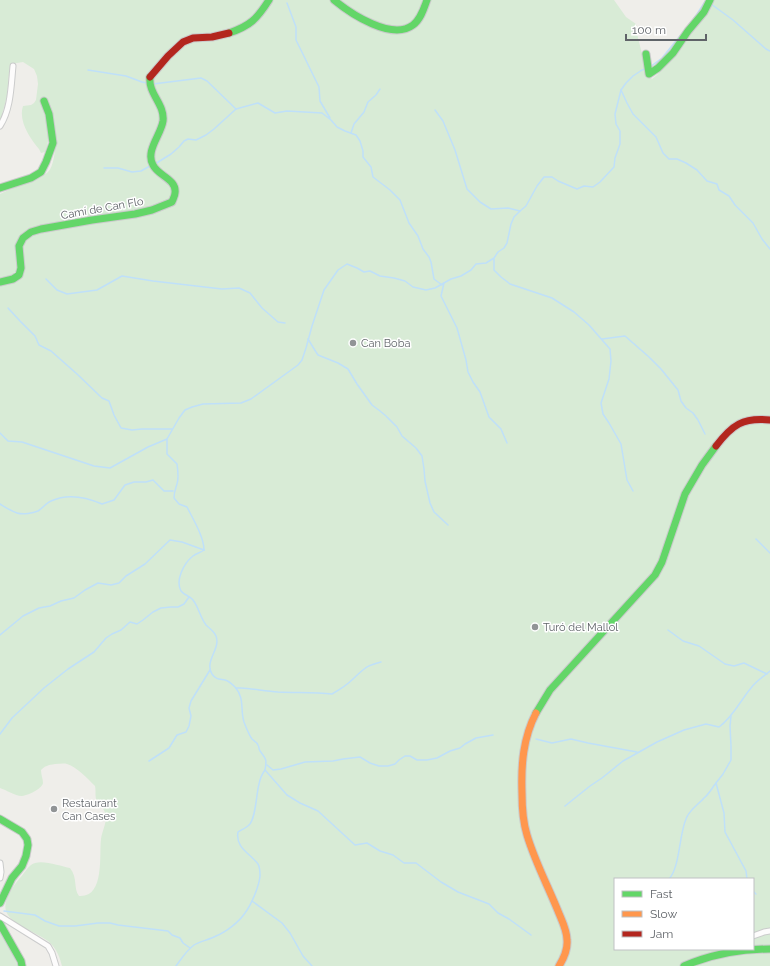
<svg xmlns="http://www.w3.org/2000/svg" width="770" height="966" font-family="Raleway,sans-serif">
  <rect width="100%" height="100%" fill="#efeeea"/>
  <g fill="#d8ebd6" fill-rule="evenodd">
    <path d="M0 0H614L626 17 636 24 638 38 647 73 652 79 657 75 682 43 712 0H770V966H62C60 958 57 950 51 944 48 940 43 938 38 935 29 930 14 924 8 915 0 904 12 888 19 879 23 875 26 869 31 865 39 858 60 866 70 868 78 878 73 888 79 896 105 898 99 855 101 839 102 832 106 824 106 817 105 806 97 805 96 799 95 794 96 791 95 786 88 779 77 767 67 764 64 763 59 764 55 764 48 765 45 766 41 770 41 775 43 779 43 783 42 789 27 796 21 796 16 796 6 790 0 788V194C12 188 25 184 37 178 41 176 45 175 48 172 57 163 57 127 53 115 52 111 50 108 48 104L42 105C46 120 52 137 45 152L41 153 39 149C30 138 18 121 23 106L31 105 34 103 36 100 38 84 37 76 34 69 23 62 11 64 9 74 7 96 0 122ZM615 879H753V949H615Z"/>
    <polygon points="0,932 11,950 18,966 0,966"/>
  </g>
  <g fill="none" stroke-linecap="round" stroke-linejoin="round">
    <g stroke="#bfe0f9" stroke-width="1.5">
      <polyline points="287,3 296,27 296,40 319,87 320,101 330,118"/>
      <polyline points="711,4 733,20 766,49 770,51"/>
      <polyline points="689,25 697,14 706,0"/>
      <polyline points="650,67 662,58 684,31"/>
      <polyline points="88,70 126,76 142,82 147,83"/>
      <polyline points="153,84 201,78 207,81 236,109 258,103 275,113 287,111 322,113 331,120 337,127 345,131 356,135 360,141 363,151 363,157 371,167 373,177 390,190 400,200 409,223 418,236 423,249 429,257 431,262 434,279 442,285"/>
      <polyline points="621,90 627,103 633,114 656,137 663,153 669,159 677,159 686,163 697,170 707,181 717,184 719,190 729,196 735,205 753,223 762,239 770,249"/>
      <polyline points="435,110 443,121 455,150 467,189 480,202 491,209 508,208 520,211"/>
      <polyline points="351,133 354,124 364,112 368,102 376,95 380,89"/>
      <polyline points="155,164 171,154 179,147 184,141 188,139 196,140 206,135 214,129 236,109"/>
      <polyline points="104,168 118,168 132,172 141,171 150,166"/>
      <polyline points="494,259 494,270 501,277 510,284 552,298 574,312 589,325 610,349 611,361 609,379 601,403 603,414 609,423 621,444 627,480 633,491"/>
      <polyline points="46,279 57,290 67,294 97,290 122,276 153,281 222,289 239,288 250,293 262,308 278,322 285,323"/>
      <polyline points="444,283 441,296 457,328 466,360 468,372 473,382 480,392 489,417 501,429 507,443"/>
      <polyline points="8,308 20,321 35,336 39,345 51,351 77,374 102,398 109,401 114,415 121,428 132,430 142,429 172,429"/>
      <polyline points="308,339 316,352 318,355 338,363 348,369 357,384 372,405 380,411 386,416 397,427 402,436 416,448 422,456 424,469 425,481 430,503 434,512 448,525"/>
      <polyline points="602,339 625,336 649,357 661,369 678,390 681,401 686,408 693,413 698,420 705,434"/>
      <polyline points="0,433 8,441 22,442 94,466 110,468 148,447 167,439"/>
      <path d="M0 504C5 507 11 511 17 513 23 515 33 513 38 511 43 508 46 503 51 501 68 493 86 497 102 504L114 500 125 485 134 482H146L153 480 164 491H173"/>
      <polyline points="756,539 770,553"/>
      <path d="M204 550C204 537 193 519 187 507L179 504 174 498C174 492 175 490 177 484 179 478 178 471 177 464L167 454V439L179 418 185 410 192 407 203 404 241 403 251 399 298 365 302 360 306 348 312 326 324 290 338 270 347 264 357 268 364 272 370 271 380 276 394 278 405 281 413 287 426 290 435 288 451 279 461 276 471 270 476 264 486 263 494 258 498 252 504 248 507 243 511 224 514 217 520 211 526 206 537 186 544 177H552L558 181 577 189 584 186 593 187 600 182 614 167 615 158 620 144V131L616 124 615 114 621 90 626 83 633 76 642 70 646 69"/>
      <path d="M204 550C200 553 197 553 193 556 184 563 175 580 181 591 184 595 190 596 193 600 199 608 200 617 206 625 209 628 214 631 216 636 221 649 204 661 212 674 216 680 220 679 225 680 229 681 233 685 235 687 245 698 240 710 244 722 246 727 249 735 252 739 254 741 257 742 258 745 260 749 258 747 260 751 266 759 267 759 265 770L287 795 300 803 318 811 355 845 367 843 380 851 393 855 404 863H416L441 882 458 892 489 904 498 913 509 919 531 935"/>
      <polyline points="668,630 683,641 699,646 725,664 734,666 744,663 767,674"/>
      <polyline points="0,635 23,616 39,608 50,606 61,601 74,598 85,590 98,583 111,585 119,583 126,576 145,564 170,540 182,542 204,550"/>
      <path d="M236 688H241C253 689 266 691 278 692 296 693 314 692 332 694 339 690 347 685 353 679 365 668 365 666 381 662"/>
      <polyline points="731,716 730,726 731,746 731,760 723,774 716,783 724,813 725,832 746,871 747,879"/>
      <polyline points="0,734 12,718 44,688 68,669 94,652 106,638 112,634 121,630 130,622 137,624 143,620 153,612 161,608 171,607 178,607 184,604 189,597"/>
      <polyline points="536,739 552,743 571,739 588,743 637,752"/>
      <polyline points="149,761 169,748 177,735 186,732 189,726 191,716 189,708 191,701 210,670"/>
      <polyline points="267,765 273,770 281,769 305,762 333,761 343,759 360,757 370,763 379,766 388,766 395,764 399,760 405,756 410,756 417,760 427,760 437,758 450,751 460,748 465,744 476,738 493,735"/>
      <path d="M565 806 590 786 602 778 623 761 657 742 684 730 706 724 719 727C733 717 740 701 751 688 756 681 763 677 770 671"/>
      <path d="M669 879C680 867 679 835 686 819 689 810 698 805 704 798 709 794 712 788 716 783"/>
      <polyline points="753,891 756,894"/>
      <polyline points="252,901 282,923 290,933 303,956 312,966"/>
      <polyline points="4,911 35,915 45,921 59,926 75,926 98,923 110,923 118,925 168,931 172,935 180,938 183,943 190,948"/>
      <path d="M176 966C182 958 186 951 194 945 200 941 209 940 216 936 226 932 239 922 245 913 251 905 259 887 260 876 260 873 260 867 258 864 251 854 235 848 238 832 241 830 246 828 249 825 256 818 256 795 259 784 260 779 262 774 265 770"/>
    </g>
    <defs>
      <g id="street">
        <path d="M0 126C11 109 11 86 13 66"/>
        <polyline points="0,863 1,872 0,878"/>
        <polyline points="0,916 48,946 52,953 56,966"/>
        <polyline points="753,936 764,932 770,931"/>
      </g>
      <g id="fast">
        <path d="M334 0C351 14 392 41 413 25 421 19 424 8 427 0"/>
        <path d="M229 33C250 26 257 19 269 0"/>
        <polyline points="646,54 649,74 658,68 673,53 688,31 704,12 710,0"/>
        <polyline points="0,188 31,178 41,172 46,162 53,143 49,114 44,101"/>
        <path d="M0 282 13 279 19 275 21 268 19 246 23 238 31 232 41 229 92 220 135 214 152 210 172 202C173 199 175 196 175 193 177 179 158 176 153 165 145 151 161 135 163 121 165 104 148 94 150 77"/>
        <polyline points="536,713 550,690 655,575 662,562 685,494 702,465 716,446"/>
        <polyline points="0,819 22,832 27,839 28,845 26,856 22,866 12,878 0,903"/>
        <polyline points="0,924 21,961 22,966"/>
        <path d="M684 966C712 954 740 949 770 949"/>
      </g>
      <path id="slow" d="M536 713C523 738 521 765 522 793 522 807 523 822 527 835 535 862 548 886 558 911 562 921 567 930 567 940 568 950 564 958 559 966"/>
      <g id="jam">
        <polyline points="150,77 168,56 183,42 193,38 212,37 229,33"/>
        <path d="M716 446C732 425 743 417 770 420"/>
      </g>
    </defs>
    <use href="#street" stroke="#cbcccc" stroke-width="7"/>
    <use href="#fast" stroke="#cacacb" stroke-width="9"/>
    <use href="#slow" stroke="#cacacb" stroke-width="9"/>
    <use href="#jam" stroke="#cacacb" stroke-width="9"/>
    <use href="#street" stroke="#fdfcfc" stroke-width="5"/>
    <use href="#fast" stroke="#63d668" stroke-width="7"/>
    <use href="#slow" stroke="#ff974d" stroke-width="7"/>
    <use href="#jam" stroke="#b3261e" stroke-width="7"/>
  </g>
  <g fill="#919496" stroke="#fff" stroke-width="1.5">
    <circle cx="353" cy="343" r="4"/>
    <circle cx="535" cy="627" r="4"/>
    <circle cx="54" cy="809" r="4"/>
  </g>
  <g text-anchor="middle" stroke-width="3" stroke-linejoin="round" paint-order="stroke">
    <g font-size="11" fill="#5f6368" stroke="#fff">
      <text transform="translate(102 208) rotate(-10)" y="4">Camí de Can Flo</text>
    </g>
    <g font-size="11" fill="#5f6368" stroke="#fff" text-anchor="start">
      <text x="361" y="347">Can Boba</text>
      <text x="543" y="631">Turó del Mallol</text>
      <text x="62" y="807">Restaurant<tspan x="62" dy="13">Can Cases</tspan></text>
    </g>
  </g>
  <rect x="614" y="878" width="140" height="72" fill="#ffffff" stroke="#bfc1c3"/>
  <rect x="622" y="891" width="20" height="6" fill="#63d668" stroke="#bfc1c3"/>
  <text x="650" y="898" font-size="12" fill="#5f6368">Fast</text>
  <rect x="622" y="911" width="20" height="6" fill="#ff974d" stroke="#bfc1c3"/>
  <text x="650" y="918" font-size="12" fill="#5f6368">Slow</text>
  <rect x="622" y="931" width="20" height="6" fill="#b3261e" stroke="#bfc1c3"/>
  <text x="650" y="938" font-size="12" fill="#5f6368">Jam</text>
  <path d="M626 34v6h80v-6" fill="none" stroke="#5f6368" stroke-width="2"/>
  <text x="632" y="34" font-size="12" fill="#5f6368" stroke="#ffffff" stroke-width="3" paint-order="stroke">100 m</text>
</svg>
